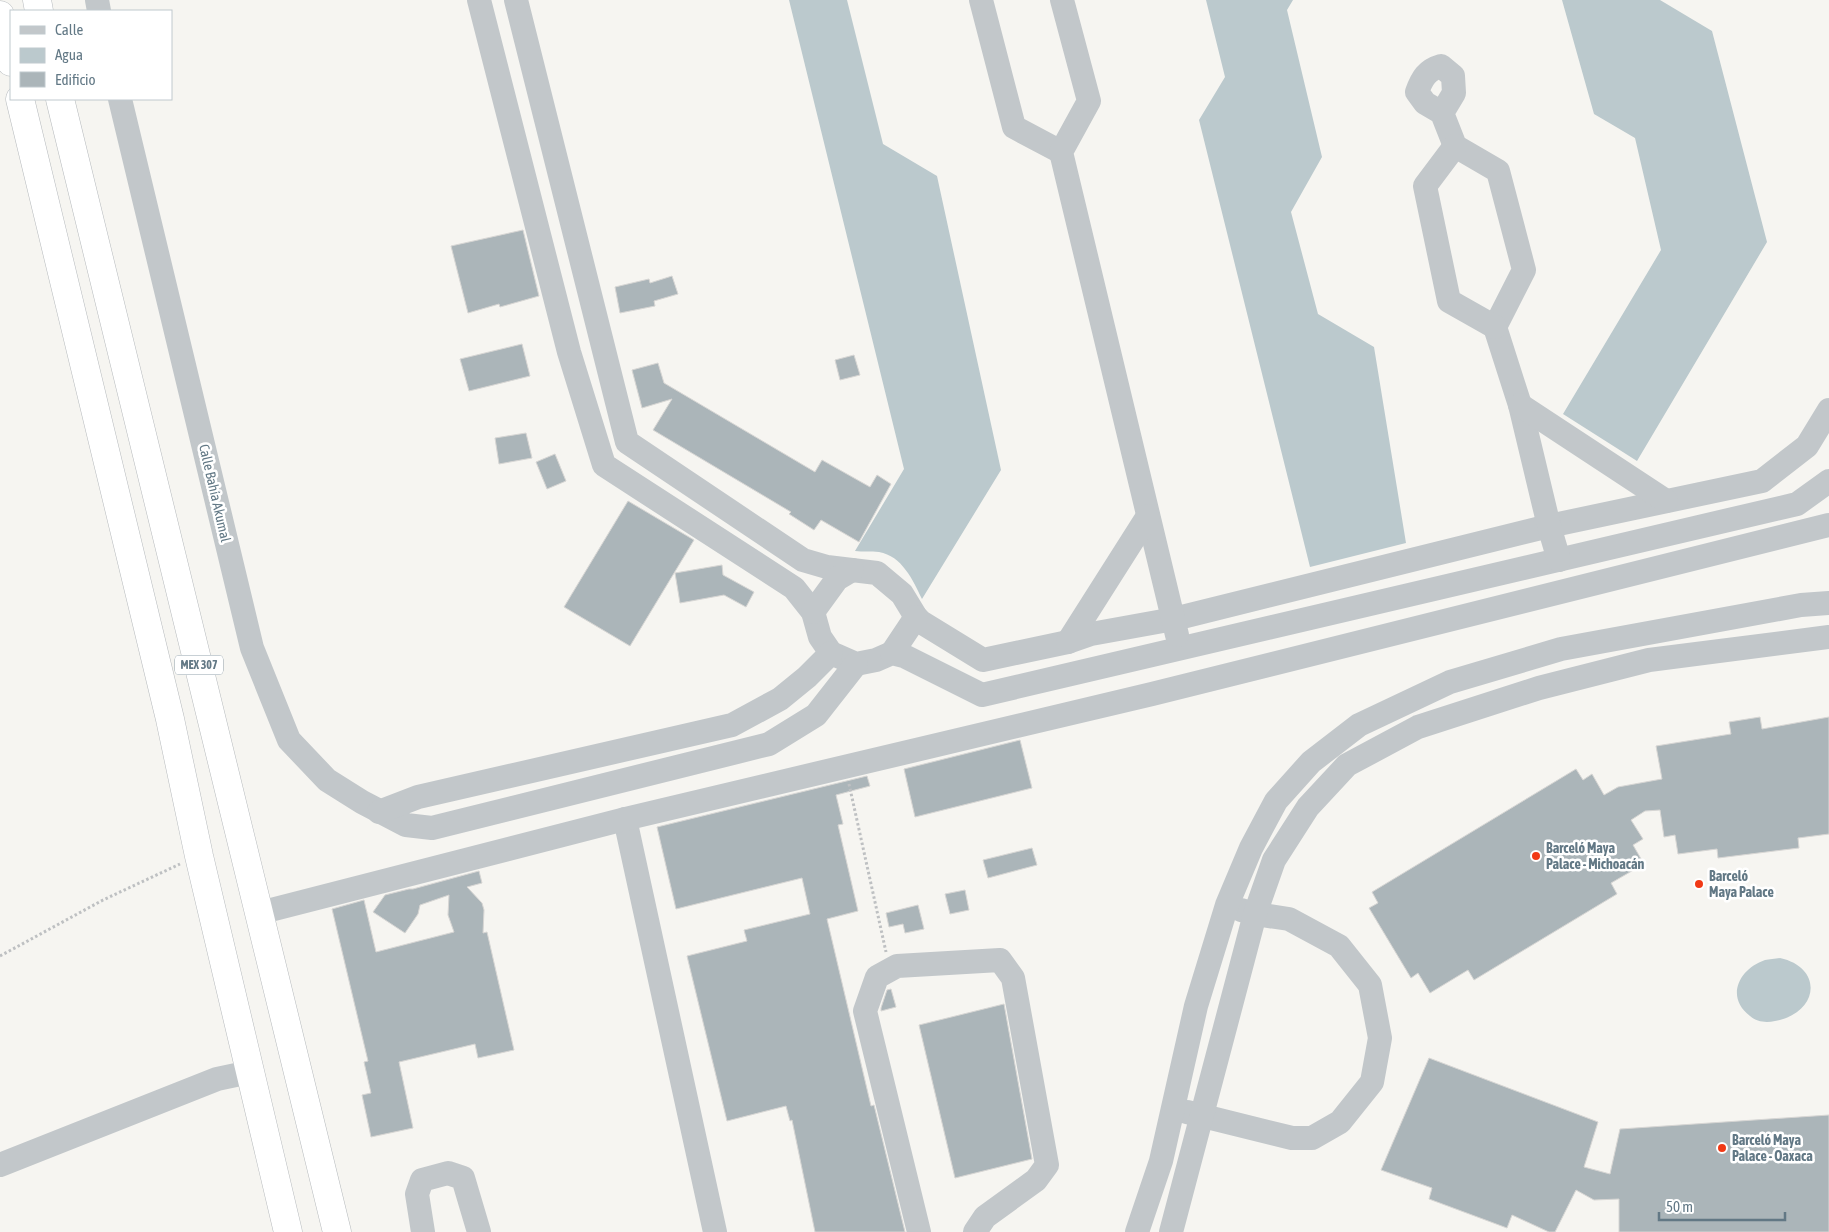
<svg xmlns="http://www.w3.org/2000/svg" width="1829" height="1232" font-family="'Asap Condensed',sans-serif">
  <rect width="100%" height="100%" fill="#f6f5f1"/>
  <g fill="#bbc9cd">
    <path d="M789 0H847L883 144 937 176 1001 470 922 599C913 580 902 556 879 552 871 551 863 552 855 551L904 469Z"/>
    <polygon points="1206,0 1293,0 1287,10 1322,157 1291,212 1318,314 1374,347 1406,543 1310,567 1199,120 1225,77"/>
    <polygon points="1562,0 1660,0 1712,31 1767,242 1637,461 1563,414 1661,250 1635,138 1594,114"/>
    <path d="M1780 958C1825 968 1818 1014 1775 1021 1766 1023 1757 1022 1750 1016 1725 997 1739 969 1765 960 1769 959 1775 959 1780 958Z"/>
  </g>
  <g fill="#abb5b9" stroke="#d7d6d4">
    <polygon points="523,230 539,296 500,307 499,304 468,313 451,246"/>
    <polygon points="672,276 678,294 654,301 655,306 620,313 615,287 649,279 650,283"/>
    <polygon points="522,344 530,376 469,391 460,359"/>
    <polygon points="854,355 860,375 840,380 835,360"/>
    <polygon points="658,363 664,383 815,472 822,460 870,487 877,475 891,484 859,542 821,520 814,530 789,514 791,512 653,430 672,399 642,408 632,370"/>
    <polygon points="526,433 532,458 499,464 495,438"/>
    <polygon points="555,454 566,481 547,489 536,462"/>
    <polygon points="628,501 694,540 630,646 564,607"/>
    <polygon points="722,565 723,575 754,592 746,607 724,595 680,603 675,573"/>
    <polygon points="1760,717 1762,729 1829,717 1829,834 1798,838 1799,848 1718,858 1717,849 1678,854 1675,835 1664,837 1660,810 1645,811 1631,820 1643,839 1633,845 1644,864 1611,883 1617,894 1474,980 1468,970 1430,993 1418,973 1411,978 1369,908 1378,903 1372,892 1576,769 1583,780 1592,774 1604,795 1618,787 1662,779 1656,746 1731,734 1729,722"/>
    <polygon points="1020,740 1032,788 915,817 904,769"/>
    <polygon points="867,776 870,786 836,795 843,824 838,825 858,911 827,919 871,1106 874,1105 905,1232 815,1232 792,1120 790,1121 786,1106 727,1121 687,956 747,941 744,930 810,914 802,878 676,909 657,827"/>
    <polygon points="1032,848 1037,865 988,878 983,860"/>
    <polygon points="479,871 482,883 467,887 482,903 484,910 483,933 487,932 514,1050 478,1058 475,1044 399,1062 413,1128 371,1137 362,1095 371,1093 364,1062 368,1061 332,909 364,900 376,952 454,932 448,915 449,895 420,905 418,914 405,933 373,912 385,895 409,889 413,889"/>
    <polygon points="965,890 969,910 950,914 945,894"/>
    <polygon points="918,905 924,929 905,933 903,924 889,927 886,913"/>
    <polygon points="891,989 896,1007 881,1011 881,1008 887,990"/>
    <polygon points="1004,1004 1032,1159 955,1178 919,1025"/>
    <polygon points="1429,1058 1598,1122 1584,1167 1610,1174 1620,1129 1829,1115 1829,1232 1619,1232 1619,1199 1594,1200 1576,1190 1555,1232 1549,1232 1512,1215 1507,1228 1429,1199 1432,1188 1381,1170"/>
  </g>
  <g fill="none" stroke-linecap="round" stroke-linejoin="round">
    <defs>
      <g id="highway">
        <polyline points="37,0 39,11"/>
        <polyline points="0,15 11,62"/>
        <polyline points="20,99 170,719 199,856 288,1232"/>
        <polyline points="60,99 337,1232"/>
      </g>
    </defs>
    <use href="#highway" stroke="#b6babd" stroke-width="29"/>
    <g stroke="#bec0c2" stroke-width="3" stroke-dasharray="2.5 2.5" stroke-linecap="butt">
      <polyline points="849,784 886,952"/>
      <polyline points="0,956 103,900 180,864"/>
    </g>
    <g stroke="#c2c7ca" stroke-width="24">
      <polyline points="97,0 99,11"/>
      <polyline points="479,0 569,352 604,465 794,588 813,612 820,637 831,653 856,664 876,660 892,653 904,656 982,695 1797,504 1829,481"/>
      <polyline points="516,0 627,442 803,560 827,567 877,573 902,594 916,617 921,622 983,660 1068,642 1091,634 1174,619 1549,526 1762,481 1807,446 1829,410"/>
      <polyline points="981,0 1014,127 1061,152"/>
      <polyline points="1062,0 1089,101 1061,152 1177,635"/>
      <polyline points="120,99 252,648 289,740 327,780 362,802 406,825 432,828 769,744 816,715 856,664"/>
      <path d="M1442 113 1425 103 1417 92C1422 78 1427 70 1441 66L1453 76 1454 93 1442 113 1455 146 1498 171 1524 270 1495 327 1520 405 1549 526 1559 560"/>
      <polyline points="1455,146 1425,186 1449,301 1495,327"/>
      <polyline points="1520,405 1666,501"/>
      <polyline points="813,612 837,579 852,570"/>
      <polyline points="1068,642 1148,516"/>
      <polyline points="892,653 916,617"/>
      <polyline points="379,812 418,797 732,725 780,699 807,677 831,653"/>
      <polyline points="625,819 715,1232"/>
      <polyline points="259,913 625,819 1152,694 1829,525"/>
      <polyline points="1187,1112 1292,1138 1312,1138 1340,1122 1372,1082 1380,1038 1370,985 1339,946 1289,919 1255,914 1241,910"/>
      <polyline points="0,1165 217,1079 250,1072"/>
      <polyline points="423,1232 417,1194 422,1180 448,1173 463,1178 479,1232"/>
      <polyline points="919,1232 865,1011 877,977 897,966 1000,960 1013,978 1047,1165 1036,1180 985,1217 975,1232"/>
      <polyline points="1137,1232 1161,1161 1196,1006 1227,905 1251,848 1276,801 1311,762 1359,725 1450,682 1561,649 1801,605 1829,603"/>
      <polyline points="1171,1232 1255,914 1274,860 1308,807 1347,765 1418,727 1539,688 1649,660 1829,637"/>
    </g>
    <use href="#highway" stroke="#fff" stroke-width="28"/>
  </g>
  <g fill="#f13915" stroke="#fff" stroke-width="2">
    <circle cx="1536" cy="856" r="5"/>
    <circle cx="1699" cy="884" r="5"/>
    <circle cx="1722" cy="1148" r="5"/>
  </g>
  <g text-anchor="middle" stroke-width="5" stroke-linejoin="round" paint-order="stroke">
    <rect fill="#fff" stroke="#91a0aa" stroke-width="1" x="175" y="655.5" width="48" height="19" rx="4"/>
    <g font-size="12" font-weight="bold" fill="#627885">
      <text x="199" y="669">MEX 307</text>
    </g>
    <g font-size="14" fill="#627885" stroke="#fff">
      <text transform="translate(215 493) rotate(77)" y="5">Calle Bahía Akumal</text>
    </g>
    <g font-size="14" font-weight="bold" fill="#627885" stroke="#fff" text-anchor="start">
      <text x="1546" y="853">Barceló Maya<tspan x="1546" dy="16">Palace - Michoacán</tspan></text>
      <text x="1709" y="881">Barceló<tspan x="1709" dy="16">Maya Palace</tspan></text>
      <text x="1732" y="1145">Barceló Maya<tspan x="1732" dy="16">Palace - Oaxaca</tspan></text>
    </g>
  </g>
  <rect x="10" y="10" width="162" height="90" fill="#ffffff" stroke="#c0c9ce"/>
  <rect x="20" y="26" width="25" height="8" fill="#c2c7ca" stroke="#c0c9ce"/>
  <text x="55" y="35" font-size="15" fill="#627885">Calle</text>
  <rect x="20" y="48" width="25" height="15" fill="#bbc9cd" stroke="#c0c9ce"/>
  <text x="55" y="60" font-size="15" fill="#627885">Agua</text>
  <rect x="20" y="72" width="25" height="15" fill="#abb5b9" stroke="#c0c9ce"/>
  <text x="55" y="85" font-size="15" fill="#627885">Edificio</text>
  <path d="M1659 1212v8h126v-8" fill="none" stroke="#627885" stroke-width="2.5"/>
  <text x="1666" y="1212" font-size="15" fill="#627885" stroke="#ffffff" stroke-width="4" paint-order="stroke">50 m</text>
</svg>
